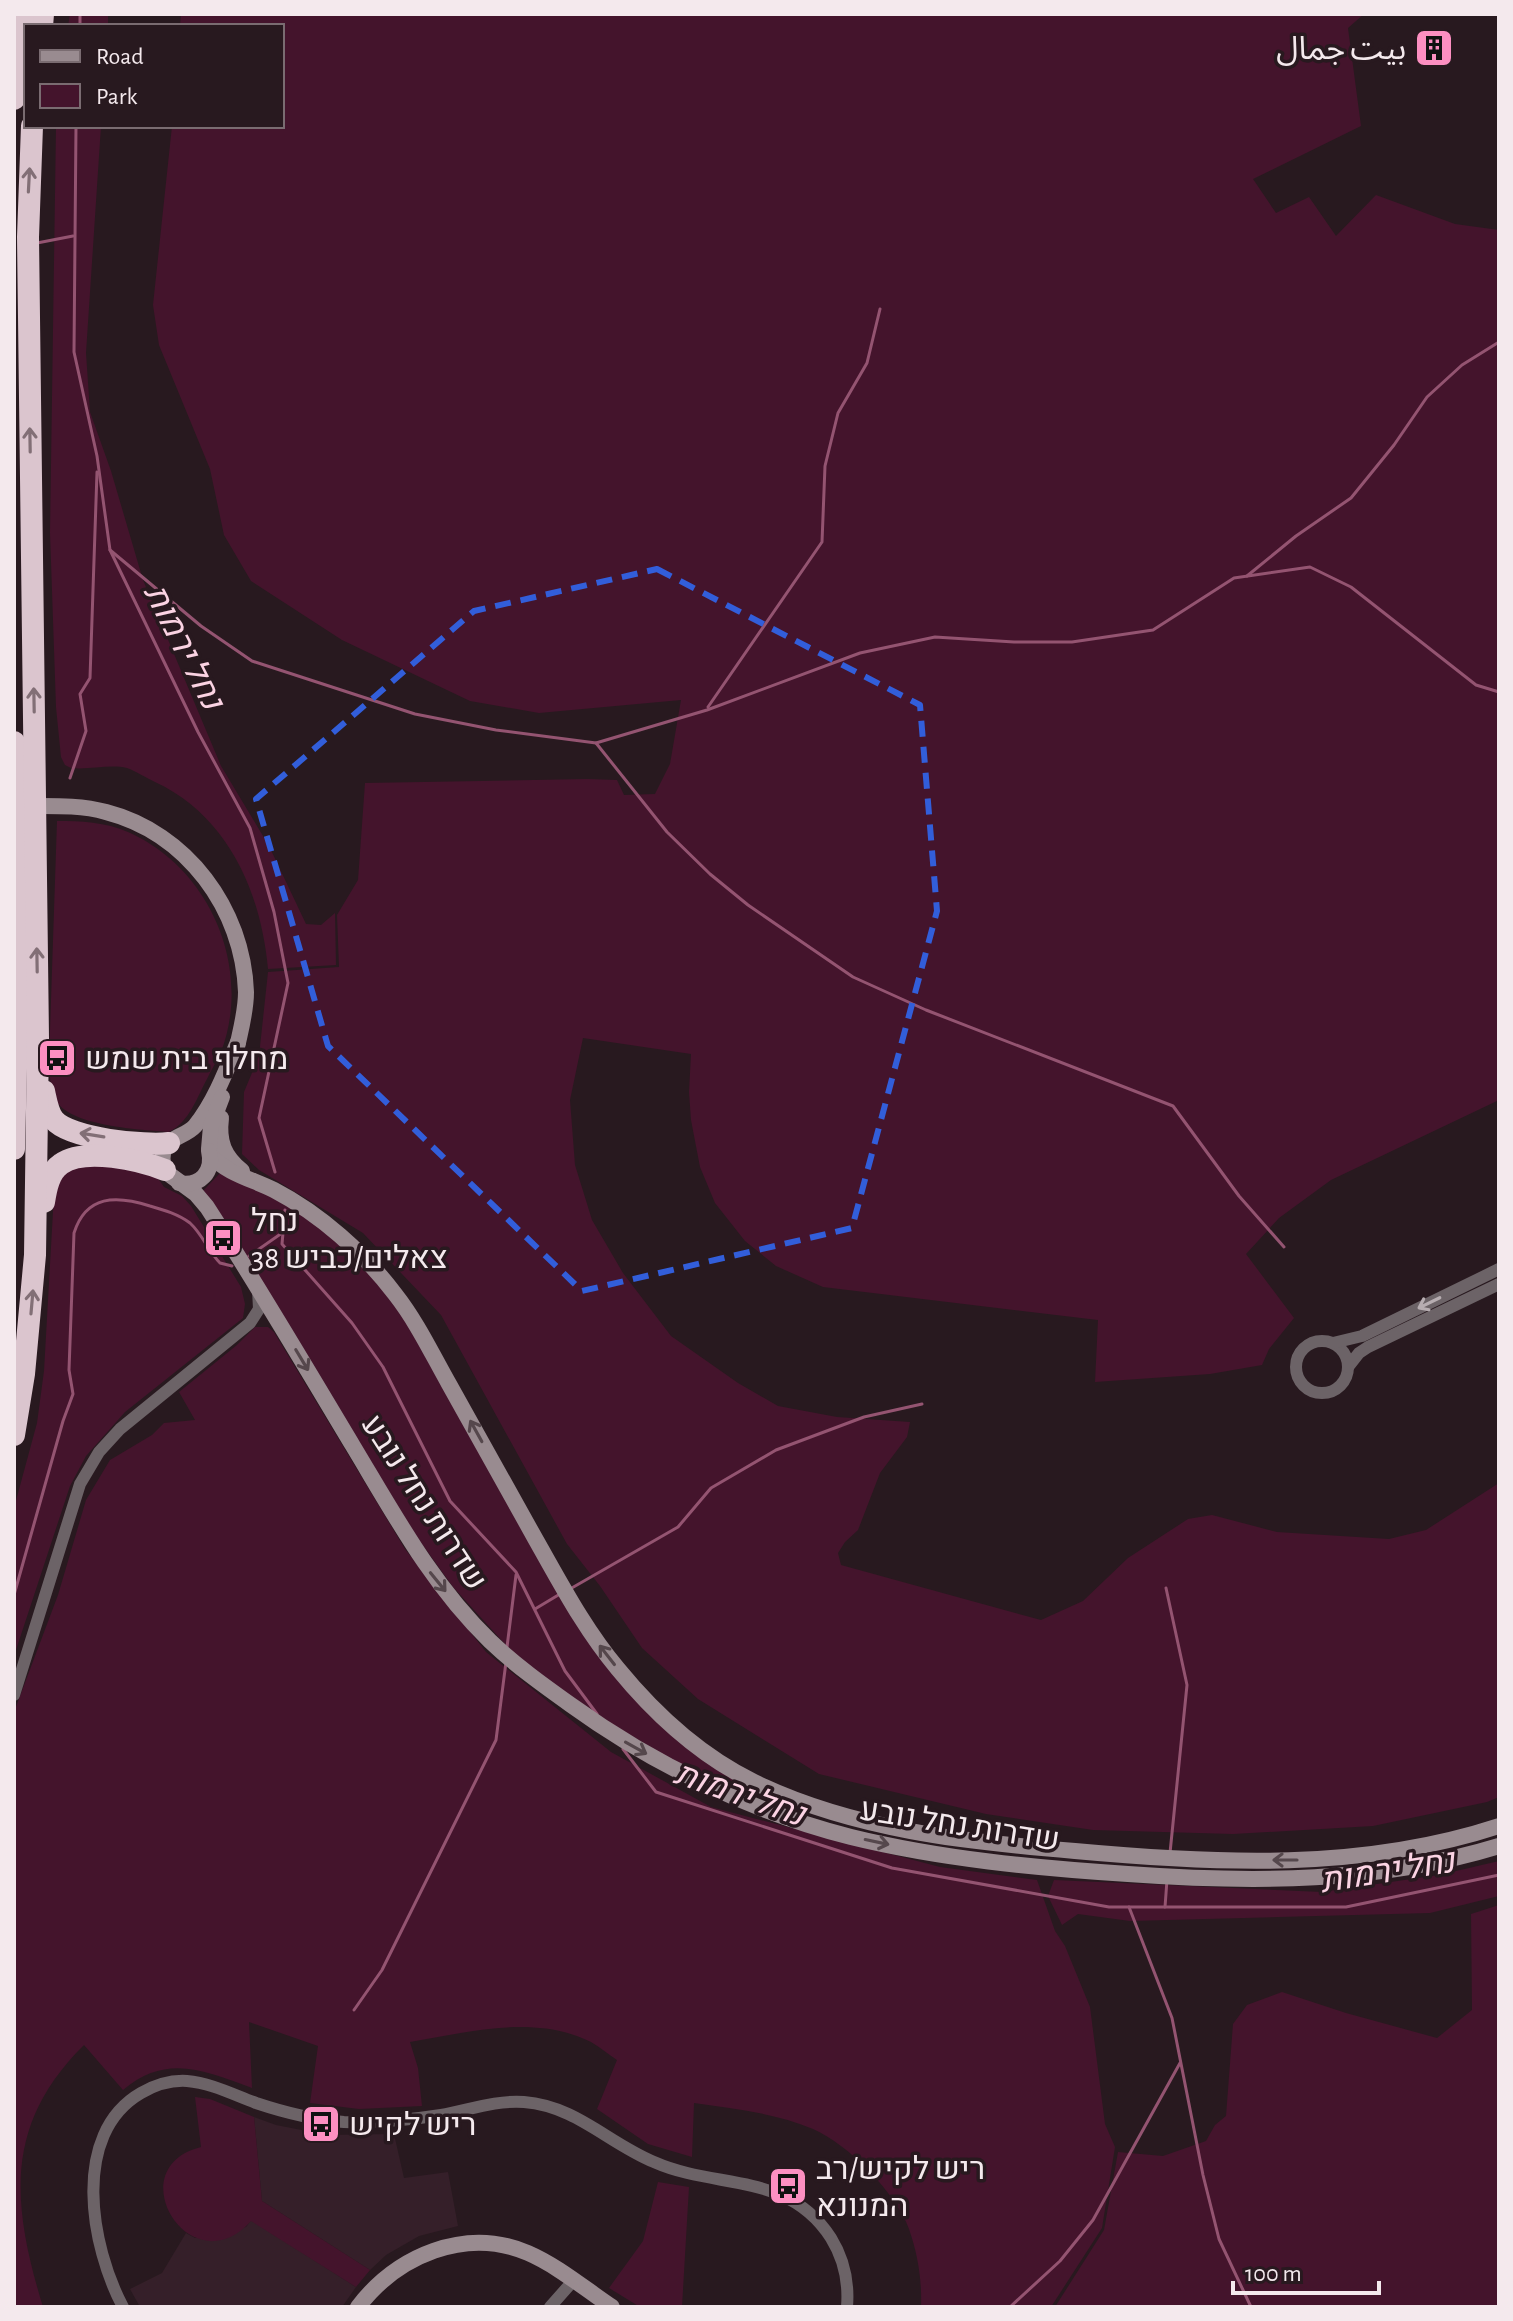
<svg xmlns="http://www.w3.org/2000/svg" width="1513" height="2321" font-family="'Alegreya Sans','Noto Sans Arabic',Heebo,sans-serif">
  <rect width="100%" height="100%" fill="#28191f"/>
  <g fill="#351f29">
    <polygon points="254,2117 276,2125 327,2135 394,2134 404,2178 448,2172 458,2226 419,2236 386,2255 370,2270 262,2201"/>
    <polygon points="251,2220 356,2287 342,2307 140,2307 130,2289 162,2273 186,2233 195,2238 246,2227"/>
  </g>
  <g fill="#44142c">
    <polygon points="70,14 108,14 108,26 68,26"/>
    <polygon points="181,14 1364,14 1348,28 1361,126 1253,179 1276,213 1309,197 1336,236 1376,195 1455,224 1499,230 1499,1100 1331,1180 1279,1218 1246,1254 1294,1318 1269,1349 1262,1365 1210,1374 1095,1382 1098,1320 823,1287 776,1266 745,1241 715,1203 700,1167 691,1120 689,1092 691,1054 583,1038 570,1100 575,1165 592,1220 623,1273 671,1336 738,1383 778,1406 837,1417 910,1422 907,1437 880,1473 858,1530 845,1542 838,1553 841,1565 1041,1620 1083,1601 1128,1558 1188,1519 1212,1515 1277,1532 1389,1539 1426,1530 1499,1483 1499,1797 1487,1802 1373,1826 1233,1834 1093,1830 986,1814 819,1774 698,1699 642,1648 600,1586 567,1544 441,1315 363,1233 259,1170 242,1154 244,1092 259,1056 268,972 339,967 337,915 358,880 365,783 587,779 617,780 624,795 655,794 670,764 681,700 539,713 470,701 342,640 251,581 224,535 210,469 159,345 153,305 172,126 282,126 282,26 180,26"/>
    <path d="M56 126H101L86 353 90 412 111 471 143 580 221 766 269 846 306 924 321 925 335 913 336 965 268 969C261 892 228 816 155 782 146 778 136 771 127 768 110 764 89 770 71 768L65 765 61 757 56 707 50 533Z"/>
    <path d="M57 821C80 821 106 822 128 832 210 868 253 968 221 1052 217 1061 211 1070 207 1079 196 1099 190 1121 169 1132 142 1130 72 1126 57 1102 49 1089 50 1074 49 1060Z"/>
    <polygon points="97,1160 157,1177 164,1187 182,1196 191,1206 241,1287 245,1304 243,1318 125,1412 86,1456 70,1486 14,1656 14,1508 37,1423 44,1371 54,1194 59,1180 73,1163"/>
    <polygon points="222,1171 315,1219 392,1296 589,1641 749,1787 745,1789 746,1795 695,1773 594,1714 515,1655 453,1587 414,1533 201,1193"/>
    <path d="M255 1327H268L274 1332 405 1549 486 1652 611 1752 711 1807 940 1867 1037 1880 1055 1931 1065 1946 1090 2007 1105 2124 1115 2147 1102 2228 1051 2307H921C922 2280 918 2255 909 2229 896 2193 848 2144 813 2129 775 2113 735 2109 694 2103L692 2157 648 2144 597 2109 617 2060C609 2055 600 2047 591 2042 535 2014 469 2032 410 2042L418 2068 422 2106 359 2109 310 2103 318 2046 249 2022 252 2088C205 2071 167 2053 123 2090L84 2045C3 2125 12 2205 43 2307H14V1712L58 1595 86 1500 110 1460 152 1435 164 1423 195 1420 179 1392 237 1345Z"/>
    <polygon points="1499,1861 1499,1896 1430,1913 1130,1921 1078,1914 1062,1925 1048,1896 1054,1880 1322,1892 1439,1875"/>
    <polygon points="1499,1905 1499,2307 1055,2307 1104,2230 1118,2152 1163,2156 1206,2141 1215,2125 1226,2116 1233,2024 1247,2005 1282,1992 1346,2013 1437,2038 1472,2010 1471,1914"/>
    <path d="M195 2097 210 2099 254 2117 262 2201 370 2270 356 2287 251 2221C191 2288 117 2168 201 2147Z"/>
    <polygon points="658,2182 689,2187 682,2307 640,2307 609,2288 643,2241"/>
  </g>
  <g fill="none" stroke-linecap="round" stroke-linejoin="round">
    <g stroke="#945471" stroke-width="3">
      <polyline points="80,26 80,14"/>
      <polyline points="76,126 74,352 97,456 110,550 198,732 250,828 274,912 288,983 259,1118 275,1172"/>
      <polyline points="37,243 73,236"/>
      <polyline points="110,550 201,626 252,661 415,714 496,730 596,743 707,710 860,653 935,637 1014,642 1072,642 1153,630 1234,578 1310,567 1351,587 1476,685 1499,692"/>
      <polyline points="1247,576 1296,536 1351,498 1394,445 1427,397 1462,365 1499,342"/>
      <polyline points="708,707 822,542 825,466 838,413 867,363 880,309"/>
      <polyline points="596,743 667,832 710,874 748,905 853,977 926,1010 1173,1106 1239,1196 1284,1247"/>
      <polyline points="70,778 86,731 80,694 90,678 97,472"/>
      <polyline points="285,1210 282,1244 352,1323 383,1367 450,1501 516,1572 565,1671 597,1714"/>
      <polyline points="249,1256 282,1233"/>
      <polyline points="1166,1588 1187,1685 1170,1853"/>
      <polyline points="570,1589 678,1527 711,1488 776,1450 864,1417 922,1404"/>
      <path d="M14 1595 63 1421 73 1394 69 1370 74 1233C86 1195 116 1195 150 1206 164 1210 178 1214 190 1223 203 1235 208 1251 220 1263L232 1266"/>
      <polyline points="535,1609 560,1594"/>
      <polyline points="507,1647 516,1575"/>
      <polyline points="623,1749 656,1792 892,1868 1109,1907 1346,1907 1499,1875"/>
      <polyline points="1129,1907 1172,2018 1203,2175 1219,2239 1251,2307"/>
      <polyline points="1165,1907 1167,1880"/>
      <polyline points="354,2010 382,1970 496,1740 506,1662"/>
      <polyline points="1010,2307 1060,2261 1093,2220 1180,2063"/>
    </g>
    <g stroke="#6c6367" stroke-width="12">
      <circle cx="1322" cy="1367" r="26"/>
      <polyline points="1333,1343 1362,1336 1499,1269"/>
      <polyline points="1348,1367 1359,1353 1368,1347 1499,1284"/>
      <polyline points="14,1695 80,1484 99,1452 120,1429 250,1323 259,1309 258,1290"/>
      <path d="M123 2307C91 2247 70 2134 141 2093 155 2085 171 2080 187 2081 211 2083 234 2095 256 2103 286 2113 314 2120 344 2122 377 2123 409 2120 441 2115 469 2110 495 2100 524 2102 576 2106 608 2143 654 2162 717 2190 788 2171 831 2238 844 2259 849 2282 847 2307"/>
      <polyline points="550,2307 573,2281"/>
    </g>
    <g stroke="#998b90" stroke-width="16">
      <path d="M28 806C54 806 81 805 106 812 187 833 243 909 246 992 246 1013 240 1032 236 1052"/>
      <path d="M238 1042C227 1069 214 1103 195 1126 186 1136 172 1136 165 1148 161 1156 162 1164 166 1172L196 1194 207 1207C258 1286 305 1366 353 1446 394 1514 432 1585 490 1641 515 1665 543 1685 571 1705 654 1765 752 1812 851 1837 941 1859 1036 1868 1128 1874 1253 1883 1378 1883 1499 1846"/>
      <path d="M221 1118C218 1142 224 1156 242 1171"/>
      <polyline points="209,1149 211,1126 222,1097"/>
      <path d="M211 1156C228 1174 252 1179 274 1190 320 1214 364 1253 395 1294 417 1322 432 1354 449 1384 478 1436 507 1488 536 1540 561 1584 585 1630 618 1669 654 1713 701 1756 754 1782 853 1830 966 1842 1075 1851 1217 1864 1362 1871 1499 1826"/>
      <path d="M179 1183C200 1187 214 1172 209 1151"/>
      <path d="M358 2307C397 2256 465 2226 528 2253 558 2266 585 2289 612 2307"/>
    </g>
    <g stroke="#dbc5ce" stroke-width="22">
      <polyline points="42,26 43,14"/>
      <polyline points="14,99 23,14"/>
      <polyline points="14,742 18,989 14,1149"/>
      <path d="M44 1091C46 1100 48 1113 54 1120 70 1139 146 1146 169 1143"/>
      <path d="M44 1202C46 1189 49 1172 61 1164 85 1147 140 1160 165 1170"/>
      <polyline points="14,1435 24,1374 35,1255 38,1038 28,237 32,126"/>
    </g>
  </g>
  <defs><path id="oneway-shaft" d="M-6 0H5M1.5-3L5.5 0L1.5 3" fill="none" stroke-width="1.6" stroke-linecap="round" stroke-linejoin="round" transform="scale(2)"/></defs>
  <g stroke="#826f76">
    <use href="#oneway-shaft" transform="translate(29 180) rotate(-87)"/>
    <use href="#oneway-shaft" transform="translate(30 440) rotate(-91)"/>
    <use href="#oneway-shaft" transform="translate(34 700) rotate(-91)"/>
    <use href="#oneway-shaft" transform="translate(37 960) rotate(-91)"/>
    <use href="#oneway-shaft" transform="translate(92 1135) rotate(-171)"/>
    <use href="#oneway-shaft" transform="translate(32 1302) rotate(-85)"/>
  </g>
  <use stroke="#b7adb1" href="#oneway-shaft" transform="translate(1429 1303) rotate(154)"/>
  <g stroke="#55474c">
    <use href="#oneway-shaft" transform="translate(302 1360) rotate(59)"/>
    <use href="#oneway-shaft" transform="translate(476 1431) rotate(-119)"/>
    <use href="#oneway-shaft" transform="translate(438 1582) rotate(51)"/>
    <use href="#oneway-shaft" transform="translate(607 1655) rotate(-128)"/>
    <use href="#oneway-shaft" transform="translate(636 1748) rotate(29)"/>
    <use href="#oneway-shaft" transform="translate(877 1842) rotate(12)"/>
    <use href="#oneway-shaft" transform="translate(1285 1860) rotate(180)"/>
  </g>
  <path fill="none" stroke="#325eda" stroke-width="6" stroke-dasharray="16 10" stroke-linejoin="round" d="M657 569 920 705 937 911 852 1228 582 1291 328 1046 256 799 474 611Z"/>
  <defs>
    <symbol id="building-square" viewBox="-11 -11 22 22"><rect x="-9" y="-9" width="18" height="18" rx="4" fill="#fc8fc1" stroke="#28191f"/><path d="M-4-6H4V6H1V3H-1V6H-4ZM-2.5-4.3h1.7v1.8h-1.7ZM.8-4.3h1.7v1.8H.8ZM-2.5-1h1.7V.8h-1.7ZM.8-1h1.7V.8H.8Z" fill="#111"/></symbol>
    <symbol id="bus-square" viewBox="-11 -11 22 22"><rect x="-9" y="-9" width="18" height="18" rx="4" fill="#fc8fc1" stroke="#28191f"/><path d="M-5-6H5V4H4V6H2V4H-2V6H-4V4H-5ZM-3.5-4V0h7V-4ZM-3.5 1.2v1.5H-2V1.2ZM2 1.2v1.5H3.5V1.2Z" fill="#111"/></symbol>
  </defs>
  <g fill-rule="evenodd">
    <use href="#building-square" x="1412" y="26" width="44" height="44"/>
    <use href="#bus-square" x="35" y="1036" width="44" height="44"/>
    <use href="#bus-square" x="201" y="1216" width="44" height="44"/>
    <use href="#bus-square" x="299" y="2102" width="44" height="44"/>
    <use href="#bus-square" x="766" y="2164" width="44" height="44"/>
  </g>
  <g text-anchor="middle" stroke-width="7" stroke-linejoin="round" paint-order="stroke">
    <g font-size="32" fill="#f4e9ed" stroke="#28191f" text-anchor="start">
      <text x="1406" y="59" text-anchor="end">بيت جمال</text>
      <text x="85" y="1069">מחלף בית שמש</text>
      <text x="251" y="1231">נחל<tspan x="251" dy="37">צאלים/כביש 38</tspan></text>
      <text x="349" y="2135">ריש לקיש</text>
      <text x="816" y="2179">ריש לקיש/רב<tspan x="816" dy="37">המנונא</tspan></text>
    </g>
    <g font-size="32" fill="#f4e9ed" stroke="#28191f">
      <text transform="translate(425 1502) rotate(57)" y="11">שדרות נחל נובע</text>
      <text transform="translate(960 1824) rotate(9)" y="11">שדרות נחל נובע</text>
    </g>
    <g font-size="34" font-style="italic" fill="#fbd3e3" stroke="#28191f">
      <text transform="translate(185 646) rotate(63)" y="12">נחל ירמות</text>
      <text transform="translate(740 1793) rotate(19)" y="12">נחל ירמות</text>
      <text transform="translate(1387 1870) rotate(-9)" y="12">נחל ירמות</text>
    </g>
  </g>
  <rect width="1513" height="2321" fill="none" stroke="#f4e9ed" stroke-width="32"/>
  <rect x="24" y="24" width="260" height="104" fill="#28191f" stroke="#7a6c71" stroke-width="2"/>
  <rect x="40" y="50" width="40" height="12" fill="#998b90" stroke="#7a6c71" stroke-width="2"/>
  <text x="96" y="64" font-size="24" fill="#f4e9ed">Road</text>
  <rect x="40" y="84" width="40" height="24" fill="#44142c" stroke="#7a6c71" stroke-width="2"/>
  <text x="96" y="104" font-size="24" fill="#f4e9ed">Park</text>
  <path d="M1233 2281v12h146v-12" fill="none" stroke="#f4e9ed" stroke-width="4"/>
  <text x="1245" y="2281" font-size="24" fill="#f4e9ed" stroke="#28191f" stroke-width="6" paint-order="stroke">100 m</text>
</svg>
